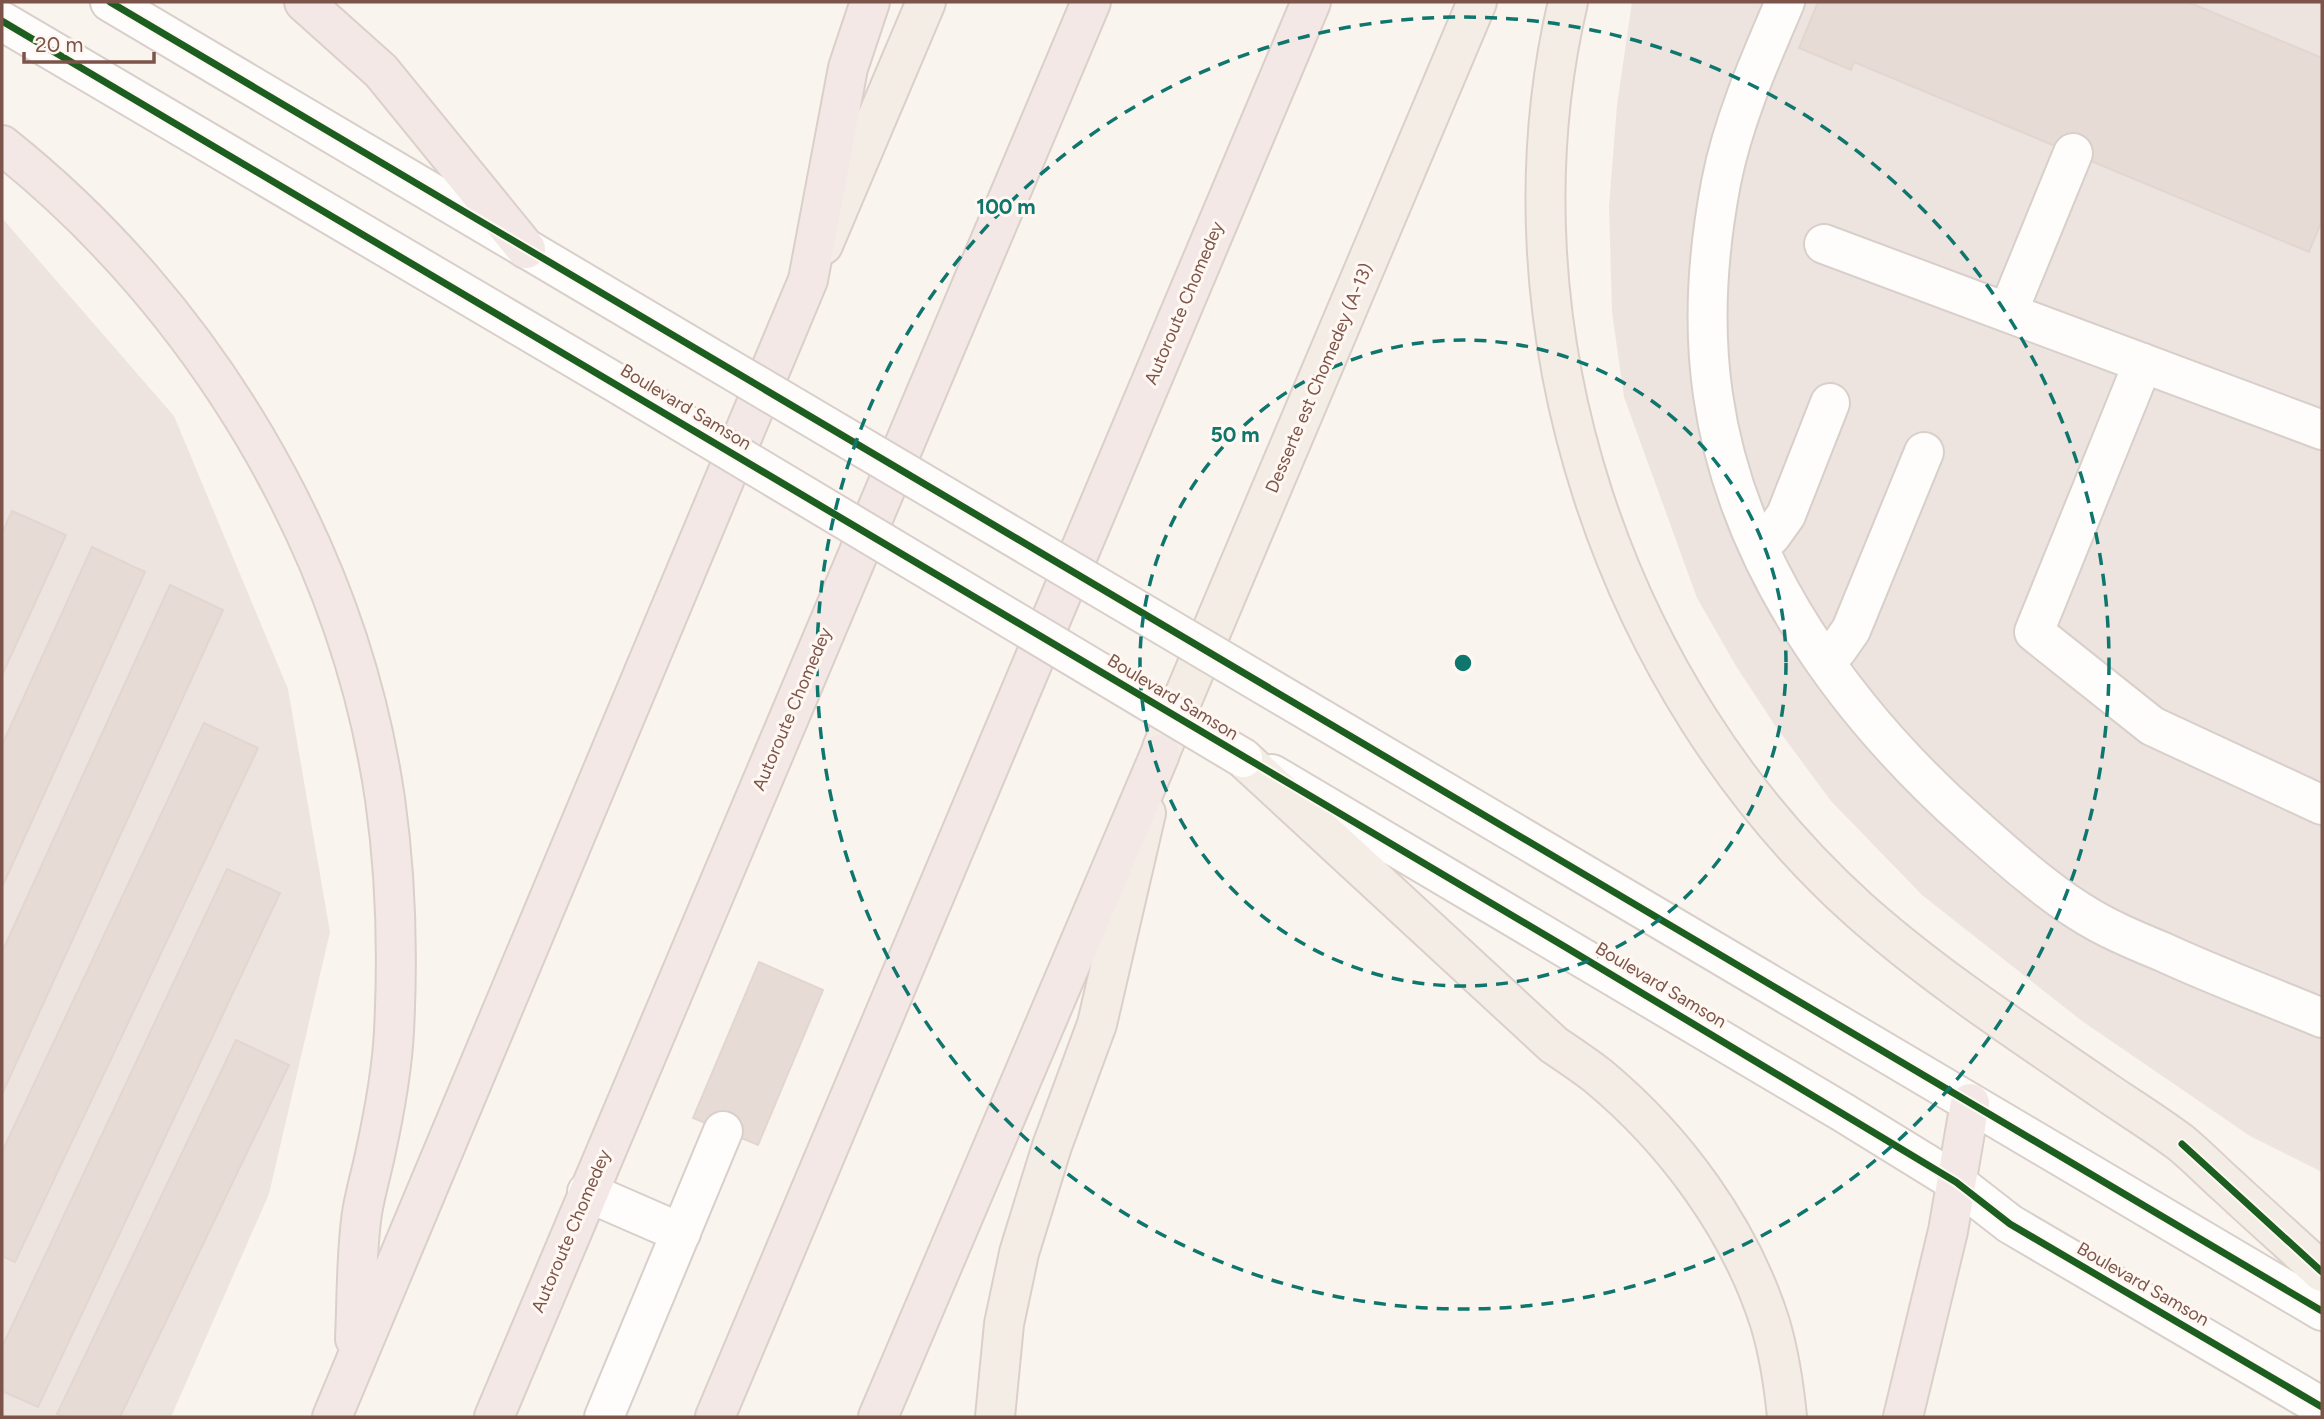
<svg xmlns="http://www.w3.org/2000/svg" width="2324" height="1419" font-family="Figtree,sans-serif">
  <rect width="100%" height="100%" fill="#faf4ee"/>
  <g fill="#ede4df">
    <polygon points="1632,2 2322,2 2322,1172 2250,1136 2082,1021 1922,895 1831,801 1774,724 1736,666 1697,598 1624,397 1612,312 1609,206 1617,105"/>
    <polygon points="2,218 174,416 288,689 330,932 269,1194 171,1417 2,1417"/>
  </g>
  <g fill="#e7dbd6" stroke="#e3d6d0" stroke-width="2">
    <polygon points="1818,2 2188,2 2322,58 2322,220 2309,252 1854,62 1851,70 1799,48"/>
    <polygon points="12,511 66,535 2,675 2,533"/>
    <polygon points="92,547 145,572 2,887 2,745"/>
    <polygon points="170,585 223,610 2,1094 2,952"/>
    <polygon points="204,723 258,748 15,1262 2,1256 2,1152"/>
    <polygon points="227,869 280,893 38,1407 2,1391 2,1347"/>
    <polygon points="759,962 823,990 758,1145 693,1118"/>
    <polygon points="236,1040 289,1065 120,1417 65,1417 57,1414"/>
  </g>
  <g fill="none" stroke-linecap="round" stroke-linejoin="round">
    <defs>
      <g id="minor">
        <polyline points="110,2 716,361"/>
        <path d="M1785 2C1760 60 1733 121 1721 183 1708 251 1703 326 1713 395 1737 564 1846 713 1971 824 2005 854 2040 886 2079 911 2105 928 2134 940 2163 952 2215 976 2269 996 2322 1018"/>
        <polyline points="2,21 623,387"/>
        <polyline points="1824,244 2322,430"/>
        <polyline points="2008,312 2073,153"/>
        <polyline points="2143,363 2034,632 2152,726 2322,805"/>
        <polyline points="1758,544 1771,536 1786,515 1830,403"/>
        <polyline points="1826,662 1837,650 1851,630 1924,452"/>
        <polyline points="1320,718 2322,1311"/>
        <polyline points="1272,774 1844,1113 1956,1182 2010,1224 2322,1407"/>
        <polyline points="587,1192 681,1233"/>
        <polyline points="604,1417 723,1131"/>
      </g>
      <g id="major">
        <path d="M1568 2C1492 325 1613 688 1858 909 1933 976 2019 1032 2102 1089 2128 1107 2156 1124 2181 1143 2197 1156 2212 1172 2228 1186 2259 1215 2291 1243 2322 1272"/>
        <polyline points="823,245 926,2"/>
        <polyline points="1162,748 1477,2"/>
        <path d="M1243 758 1554 1045C1569 1055 1584 1065 1598 1076 1674 1139 1740 1228 1770 1323 1779 1353 1784 1386 1787 1417"/>
        <polyline points="995,1417 1004,1324 1019,1253 1052,1146 1097,1024 1146,813"/>
      </g>
      <g id="highway">
        <polyline points="304,2 381,71 526,249"/>
        <path d="M2 145C202 304 348 545 385 799 396 876 398 953 394 1031 392 1072 384 1114 375 1155 371 1174 365 1194 362 1213 356 1254 357 1298 355 1339"/>
        <polyline points="332,1417 808,280 848,68 870,2"/>
        <polyline points="494,1417 1091,2"/>
        <polyline points="715,1417 1311,2"/>
        <polyline points="878,1417 1160,754"/>
        <polyline points="1903,1417 1948,1231 1970,1103"/>
      </g>
    </defs>
    <use href="#minor" stroke="#d9cfca" stroke-width="42"/>
    <use href="#major" stroke="#dbcfca" stroke-width="42"/>
    <use href="#highway" stroke="#dbcfca" stroke-width="42"/>
    <use href="#minor" stroke="#fefdfc" stroke-width="38"/>
    <use href="#major" stroke="#f4ede6" stroke-width="38"/>
    <use href="#highway" stroke="#f3e8e6" stroke-width="38"/>
    <defs>
      <g id="minor-bridge">
        <polyline points="716,361 1320,718"/>
        <polyline points="623,387 1243,758"/>
      </g>
    </defs>
    <use href="#minor-bridge" stroke="#d9cfca" stroke-width="42" stroke-linecap="butt"/>
    <use href="#minor-bridge" stroke="#fefdfc" stroke-width="38"/>
    <defs>
      <g id="cycleway">
        <polyline points="110,2 2322,1311"/>
        <polyline points="2,21 1567,948 1956,1182 2010,1224 2322,1407"/>
        <polyline points="2182,1144 2322,1272"/>
      </g>
    </defs>
    <use href="#cycleway" stroke="#fff8f2" stroke-width="11"/>
    <use href="#cycleway" stroke="#1b5e20" stroke-width="7"/>
  </g>
  <g fill="none" stroke="#0f766e" stroke-width="3.5" stroke-dasharray="12 9">
    <circle cx="1463" cy="663" r="323"/>
    <circle cx="1463" cy="663" r="646"/>
  </g>
  <g text-anchor="middle" stroke-width="6" stroke-linejoin="round" paint-order="stroke">
    <g font-size="18" fill="#7c544a" stroke="#fff8f2">
      <text transform="translate(1184 303) rotate(-67)" y="6">Autoroute Chomedey</text>
      <text transform="translate(1319 378) rotate(-67)" y="6">Desserte est Chomedey (A-13)</text>
      <text transform="translate(686 407) rotate(31)" y="6">Boulevard Samson</text>
      <text transform="translate(1173 697) rotate(31)" y="6">Boulevard Samson</text>
      <text transform="translate(792 709) rotate(-67)" y="6">Autoroute Chomedey</text>
      <text transform="translate(1661 985) rotate(31)" y="6">Boulevard Samson</text>
      <text transform="translate(571 1231) rotate(-67)" y="6">Autoroute Chomedey</text>
      <text transform="translate(2143 1284) rotate(30)" y="6">Boulevard Samson</text>
    </g>
  </g>
  <circle cx="1463" cy="663" r="10" fill="#0f766e" stroke="#fff8f2" stroke-width="3.5"/>
  <g font-size="21" text-anchor="middle" font-weight="bold" fill="#0f766e" stroke="#fff8f2" stroke-width="6" stroke-linejoin="round" paint-order="stroke">
    <text x="1006" y="214">100 m</text>
    <text x="1235" y="442">50 m</text>
  </g>
  <rect width="2324" height="1419" fill="none" stroke="#7c544a" stroke-width="7"/>
  <path d="M24 52v10h130v-10" fill="none" stroke="#7c544a" stroke-width="3.5"/>
  <text x="35" y="52" font-size="21" fill="#7c544a" stroke="#fff8f2" stroke-width="5" paint-order="stroke">20 m</text>
</svg>
